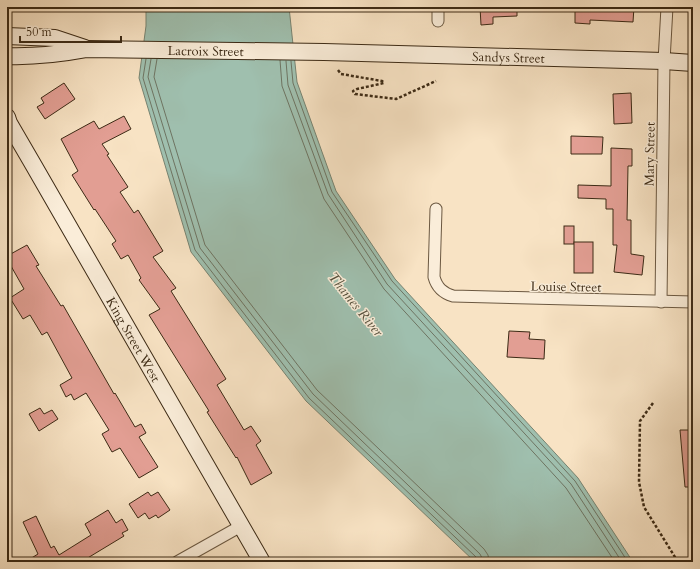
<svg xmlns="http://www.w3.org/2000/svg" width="700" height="569" font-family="Cardo,serif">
  <rect width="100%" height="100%" fill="#f8e3c4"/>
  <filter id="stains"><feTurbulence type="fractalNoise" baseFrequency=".005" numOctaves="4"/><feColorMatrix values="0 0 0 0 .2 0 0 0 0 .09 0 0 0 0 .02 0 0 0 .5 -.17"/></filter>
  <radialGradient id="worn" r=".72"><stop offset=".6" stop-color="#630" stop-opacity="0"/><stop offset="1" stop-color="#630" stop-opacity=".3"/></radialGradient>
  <polygon fill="#9fbfae" stroke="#778371" points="146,7 289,7 297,82 336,191 395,279 578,478 633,562 475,562 306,401 191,252 139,78 146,26"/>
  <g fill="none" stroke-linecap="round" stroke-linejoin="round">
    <g stroke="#6e7462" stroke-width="1">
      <polyline points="146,59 143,78 195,250 309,398 476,557 478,562"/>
      <polyline points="151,59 148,77 200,248 313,394 480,554 482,558 483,562"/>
      <polyline points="157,59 154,77 205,245 317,390 484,549 488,555 489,562"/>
      <polyline points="280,60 282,86 324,199 384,289 566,488 615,562"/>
      <polyline points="286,61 288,85 328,194 387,284 571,484 622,562"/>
      <polyline points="291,61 293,83 332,192 392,281 575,481 628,562"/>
    </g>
  </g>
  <g fill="#e29e93" stroke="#3c2a15">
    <polygon points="480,7 517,7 517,16 493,17 493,24 481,25"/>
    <polygon points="575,7 634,7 633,22 590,20 590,24 575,23"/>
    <polygon points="64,83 75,99 45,119 37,107 44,103 41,98"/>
    <polygon points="631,93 632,123 614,124 613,94"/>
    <polygon points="124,116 131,129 102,144 109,154 107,155 128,187 120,192 134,213 138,210 163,251 153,257 176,288 171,291 226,379 217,385 244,430 251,426 261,441 256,445 272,473 251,485 237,457 236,458 207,412 209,411 149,315 160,309 139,280 141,278 128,255 121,259 112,244 116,241 95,209 94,210 72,175 78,171 61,139 94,121 99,129"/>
    <polygon points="571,136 603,137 602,154 571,154"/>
    <polygon points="611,148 632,149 632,166 628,166 627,220 631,220 631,254 644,256 642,275 614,272 617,245 613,245 613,209 606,209 606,199 578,198 578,185 611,186"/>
    <rect x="564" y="226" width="10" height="18"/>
    <rect x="574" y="242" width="19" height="31"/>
    <polygon points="27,245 39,265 36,266 61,306 63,305 114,394 115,393 135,427 141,424 146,433 139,437 158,467 139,478 120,448 112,452 102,434 109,430 86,393 74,400 71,394 66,397 60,385 72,378 47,332 42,335 30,315 23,319 10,298 24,289 7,259 7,256"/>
    <polygon points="509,331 530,332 529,339 545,340 544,359 507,357"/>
    <polygon points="40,408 44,414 52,410 58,419 39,431 29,414"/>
    <polygon points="680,430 693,430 693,487 685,487"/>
    <polygon points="148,492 151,496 158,492 170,510 158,518 156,515 149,519 145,513 138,518 129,504"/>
    <polygon points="108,510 116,523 122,519 128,530 122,533 124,536 81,562 25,562 38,554 23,522 36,516 51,548 54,546 59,555 91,535 85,524"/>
  </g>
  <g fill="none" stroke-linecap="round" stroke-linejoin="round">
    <defs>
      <g id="street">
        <polyline points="438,21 438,7"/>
        <path d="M436 209 434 277C437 288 443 293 453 296L693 302"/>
        <polyline points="661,302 664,61 667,7"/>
        <polyline points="177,562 241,526"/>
      </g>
      <g id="secondary">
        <polyline points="7,36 55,38 85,48"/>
        <path id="s1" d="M7 56C34 57 60 54 87 49L324 52 664 61 693 63"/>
        <path id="s2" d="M7 117 9 123 34 166 262 562"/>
      </g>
    </defs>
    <use href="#street" stroke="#6b5841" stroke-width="13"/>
    <use href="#secondary" stroke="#3c2a15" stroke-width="18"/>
    <g stroke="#3c2a15" stroke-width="2.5" stroke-dasharray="3 2" stroke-linecap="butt">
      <polyline points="338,70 341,74 382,81 384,83 357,89 353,91 355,94 396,99 436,81"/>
      <polyline points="653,403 640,421 639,482 644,507 678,562"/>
    </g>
    <use href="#street" stroke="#faedd9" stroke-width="11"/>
    <use href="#secondary" stroke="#faedd9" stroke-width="16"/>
  </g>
  <g text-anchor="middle" stroke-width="3" stroke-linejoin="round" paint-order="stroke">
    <g font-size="13" fill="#3c2a15" stroke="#faedd9">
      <text dy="5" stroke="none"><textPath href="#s1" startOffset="199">Lacroix Street</textPath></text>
      <text dy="5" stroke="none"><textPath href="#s1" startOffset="502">Sandys Street</textPath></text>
      <text transform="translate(649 154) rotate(-89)" y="5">Mary Street</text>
      <text transform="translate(566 286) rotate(1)" y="5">Louise Street</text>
      <text dy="5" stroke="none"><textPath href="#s2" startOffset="256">King Street West</textPath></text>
    </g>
    <g font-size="14" font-style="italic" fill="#554f3b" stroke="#faedd9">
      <text transform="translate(356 304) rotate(51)" y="5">Thames River</text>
    </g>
  </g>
  <rect width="700" height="569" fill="none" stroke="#f8e3c4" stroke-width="24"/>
  <rect x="8" y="8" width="684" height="553" fill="none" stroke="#3c2a15" stroke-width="2"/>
  <rect x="12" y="12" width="676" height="545" fill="none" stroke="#3c2a15"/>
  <path d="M20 36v6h101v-6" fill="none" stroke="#3c2a15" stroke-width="2"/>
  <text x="26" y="36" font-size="12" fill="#3c2a15" stroke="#faedd9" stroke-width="3" paint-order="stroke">50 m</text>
  <rect width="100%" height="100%" filter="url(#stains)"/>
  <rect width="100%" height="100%" fill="url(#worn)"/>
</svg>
